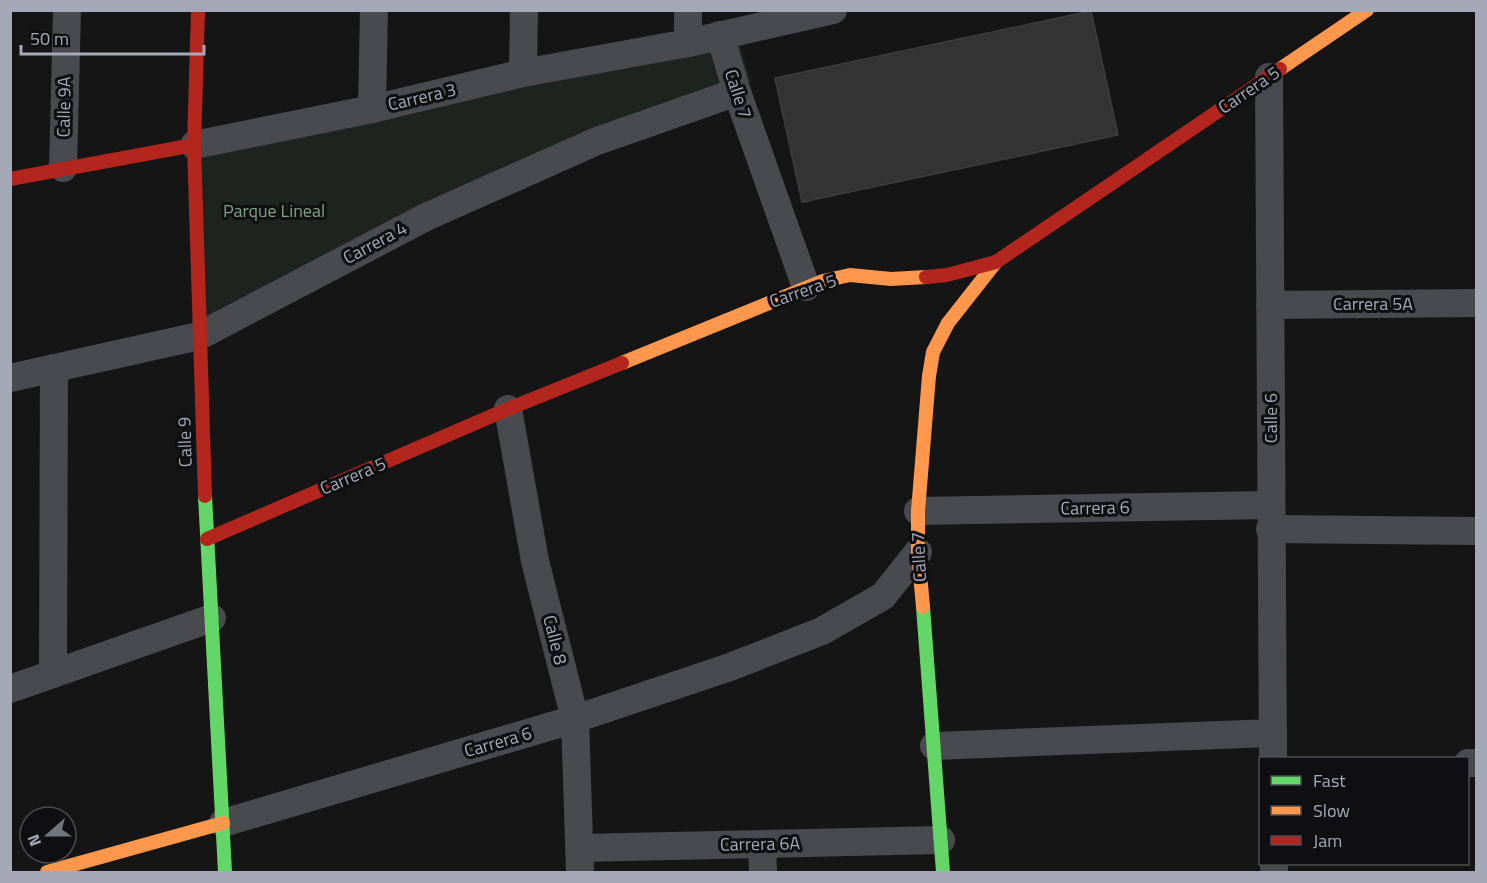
<svg xmlns="http://www.w3.org/2000/svg" width="1487" height="883" font-family="'Titillium Web',sans-serif">
  <rect width="100%" height="100%" fill="#151515"/>
  <polygon fill="#1d241f" points="740,43 751,82 601,134 203,329 197,153"/>
  <polygon fill="#333334" stroke="#3d3e41" stroke-width="1.5" points="1091,11 1118,135 802,202 775,78"/>
  <g fill="none" stroke-linecap="round" stroke-linejoin="round">
    <g stroke="#494a4e" stroke-width="28">
      <polyline points="720,35 737,92 806,287"/>
      <polyline points="688,43 688,10"/>
      <polyline points="523,73 524,10"/>
      <polyline points="1269,77 1273,758"/>
      <polyline points="372,109 374,10"/>
      <polyline points="194,145 372,109 523,73 688,43 833,10"/>
      <polyline points="63,168 67,10"/>
      <polyline points="1270,305 1476,303"/>
      <polyline points="10,378 199,336 426,217 597,141 737,92"/>
      <polyline points="508,409 535,561 575,719 580,872"/>
      <polyline points="918,511 1271,505"/>
      <polyline points="1270,529 1476,531"/>
      <polyline points="53,674 54,368"/>
      <polyline points="10,689 212,618"/>
      <polyline points="934,746 1273,733"/>
      <polyline points="1468,763 1476,763"/>
      <polyline points="223,823 575,719 730,667 822,631 883,596 918,552"/>
      <polyline points="762,844 763,872"/>
      <polyline points="579,848 941,840"/>
      <polyline points="1274,864 1274,872"/>
    </g>
    <g stroke="#63d668" stroke-width="14">
      <polyline points="205,496 225,872"/>
      <polyline points="923,607 943,872"/>
    </g>
    <g stroke="#ff974d" stroke-width="14">
      <polyline points="1280,69 1367,10"/>
      <polyline points="622,363 823,281 850,275 891,279 926,277"/>
      <polyline points="923,607 918,552 918,511 929,376 933,352 948,323 996,262"/>
      <polyline points="47,872 223,823"/>
    </g>
    <g stroke="#b3261e" stroke-width="14">
      <polyline points="198,10 194,145 205,496"/>
      <polyline points="10,179 194,145"/>
      <polyline points="926,277 947,275 996,262 1280,69"/>
      <polyline points="207,539 508,409 622,363"/>
    </g>
  </g>
  <g text-anchor="middle" stroke-width="6" stroke-linejoin="round" paint-order="stroke">
    <g font-size="18" fill="#a5a9b7" stroke="#0f0f11">
      <text transform="translate(1249 90) rotate(-34)" y="6">Carrera 5</text>
      <text transform="translate(738 94) rotate(72)" y="6">Calle 7</text>
      <text transform="translate(422 97) rotate(-13)" y="6">Carrera 3</text>
      <text transform="translate(64 107) rotate(-89)" y="6">Calle 9A</text>
      <text transform="translate(375 243) rotate(-28)" y="6">Carrera 4</text>
      <text transform="translate(803 291) rotate(-19)" y="6">Carrera 5</text>
      <text x="1373" y="310">Carrera 5A</text>
      <text transform="translate(1271 418) rotate(-90)" y="6">Calle 6</text>
      <text transform="translate(185 442) rotate(-92)" y="6">Calle 9</text>
      <text transform="translate(353 476) rotate(-23)" y="6">Carrera 5</text>
      <text transform="translate(1095 508) rotate(-1)" y="6">Carrera 6</text>
      <text transform="translate(919 557) rotate(-93)" y="6">Calle 7</text>
      <text transform="translate(555 640) rotate(76)" y="6">Calle 8</text>
      <text transform="translate(498 742) rotate(-16)" y="6">Carrera 6</text>
      <text transform="translate(760 844) rotate(-1)" y="6">Carrera 6A</text>
    </g>
    <g font-size="18" fill="#7ca282" stroke="#0f0f11">
      <text x="274" y="217">Parque Lineal</text>
    </g>
  </g>
  <rect width="1487" height="883" fill="none" stroke="#a5a9b7" stroke-width="24"/>
  <rect x="1259" y="757" width="210" height="108" fill="#0f0f11" stroke="#4b4d53" stroke-width="1.5"/>
  <rect x="1271" y="776" width="30" height="9" fill="#63d668" stroke="#4b4d53" stroke-width="1.5"/>
  <text x="1313" y="787" font-size="18" fill="#a5a9b7">Fast</text>
  <rect x="1271" y="806" width="30" height="9" fill="#ff974d" stroke="#4b4d53" stroke-width="1.5"/>
  <text x="1313" y="817" font-size="18" fill="#a5a9b7">Slow</text>
  <rect x="1271" y="836" width="30" height="9" fill="#b3261e" stroke="#4b4d53" stroke-width="1.5"/>
  <text x="1313" y="847" font-size="18" fill="#a5a9b7">Jam</text>
  <g transform="translate(48 835) rotate(249)"><circle r="28" fill="#0f0f11" stroke="#4b4d53" stroke-width="1.5"/>
  <path d="M0-4.5L10 22L0 15L-10 22Z" fill="#73757e"/>
  <text y="-9" font-size="16" font-weight="bold" text-anchor="middle" fill="#a5a9b7">N</text>
  </g>
  <path d="M21 45v9h183v-9" fill="none" stroke="#a5a9b7" stroke-width="3"/>
  <text x="30" y="45" font-size="18" fill="#a5a9b7" stroke="#0f0f11" stroke-width="4.5" paint-order="stroke">50 m</text>
</svg>
